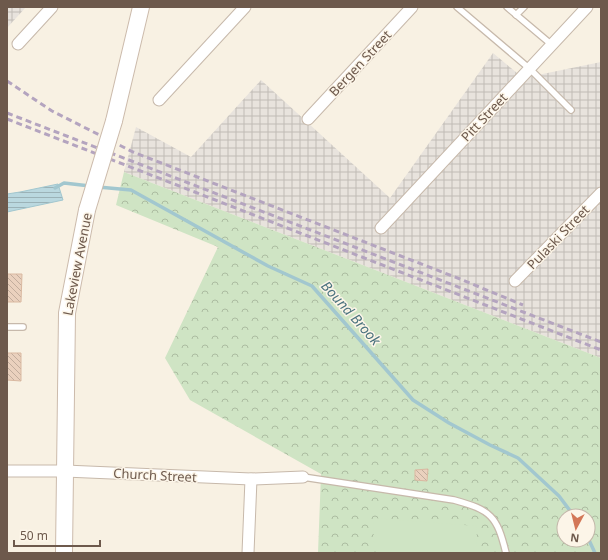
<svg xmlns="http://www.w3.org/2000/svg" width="608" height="560" font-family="'Noto Sans',sans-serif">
  <defs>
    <pattern id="industrial-grid" width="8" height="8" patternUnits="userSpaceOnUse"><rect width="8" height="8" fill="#e8e3dd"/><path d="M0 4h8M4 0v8" fill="none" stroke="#c0bbb5"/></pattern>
    <pattern id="forest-crowns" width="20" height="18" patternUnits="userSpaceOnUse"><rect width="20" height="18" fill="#cfe4c4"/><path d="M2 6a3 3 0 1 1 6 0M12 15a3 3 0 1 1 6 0" fill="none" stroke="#acbca1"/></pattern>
    <pattern id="water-rules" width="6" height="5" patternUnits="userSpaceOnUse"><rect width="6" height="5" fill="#bad8df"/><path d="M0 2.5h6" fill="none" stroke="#9bb2b7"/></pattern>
    <pattern id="building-back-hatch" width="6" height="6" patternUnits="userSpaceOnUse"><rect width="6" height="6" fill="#ead1be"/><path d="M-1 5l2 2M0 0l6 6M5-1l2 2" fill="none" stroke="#c2ad9d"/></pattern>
  </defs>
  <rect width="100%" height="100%" fill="#f8f1e3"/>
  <g fill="url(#industrial-grid)">
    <polygon points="7,7 26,7 7,28"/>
    <polygon points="493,53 523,78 601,62 601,358 124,172 136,127 191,157 261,80 390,198"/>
  </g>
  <path fill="url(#forest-crowns)" fill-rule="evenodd" d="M124 172 601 358V553H318L321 474 190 400 165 358 218 247 116 205ZM564 516H588V540H564Z"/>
  <polygon fill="#cfe4c4" points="373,518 477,526 476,553 378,553 374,542"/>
  <polygon fill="url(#water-rules)" stroke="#a2c7cf" points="58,184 63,200 7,212 7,194 20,192"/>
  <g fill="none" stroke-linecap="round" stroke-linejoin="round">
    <g stroke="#a2c7cf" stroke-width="3.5">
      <polyline points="98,187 131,190 268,266 312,286 413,400 449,423 490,445 518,458 559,496 574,516"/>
      <polyline points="55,188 64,183 90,186"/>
      <polyline points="588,538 595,553"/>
    </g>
  </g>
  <g fill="url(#building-back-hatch)" stroke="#dab9a1">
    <polygon points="7,274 22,274 21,302 7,302"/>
    <polygon points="7,353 21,353 21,381 7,380"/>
    <polygon points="428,469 427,481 415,480 415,470"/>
  </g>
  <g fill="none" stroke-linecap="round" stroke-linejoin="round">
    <defs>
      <g id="lane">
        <polyline points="457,7 530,69 571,110"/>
        <polyline points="507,7 552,45"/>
        <polyline points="516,15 524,7"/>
        <polyline points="7,327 23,327"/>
        <path d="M303 477 454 500C491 510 497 516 506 553"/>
      </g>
      <g id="street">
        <polyline points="18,44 52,7"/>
        <polyline points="159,100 245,7"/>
        <polyline points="308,119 412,7"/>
        <polyline points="381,228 587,7"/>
        <polyline points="515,281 601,193"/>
        <polyline points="7,471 65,471 251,479 303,477"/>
        <polyline points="248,553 251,479"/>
      </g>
      <g id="secondary">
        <polyline points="114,121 141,7"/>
        <polyline points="64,553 67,313 87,210"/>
      </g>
    </defs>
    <use href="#lane" stroke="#c7b9ab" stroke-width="8"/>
    <use href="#street" stroke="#c7b9ab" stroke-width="13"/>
    <use href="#secondary" stroke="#ccbbac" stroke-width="18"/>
    <use href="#lane" stroke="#fff" stroke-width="5.5"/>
    <use href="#street" stroke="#fff" stroke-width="11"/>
    <use href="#secondary" stroke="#fff" stroke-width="16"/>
    <g stroke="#b4a4bf" stroke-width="3" stroke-dasharray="6 4" stroke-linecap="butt">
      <polyline points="7,81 52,111 133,152 460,279 523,305"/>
      <polyline points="7,113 601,342"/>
      <polyline points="7,119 601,350"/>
    </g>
    <defs>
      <polyline id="secondary-bridge" points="87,210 114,121"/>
    </defs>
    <use href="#secondary-bridge" stroke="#ccbbac" stroke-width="18" stroke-linecap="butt"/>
    <use href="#secondary-bridge" stroke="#fff" stroke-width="16"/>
  </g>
  <g text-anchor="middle" stroke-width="3" stroke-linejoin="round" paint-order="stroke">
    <g font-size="13" fill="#6d594c" stroke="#fcf5e8">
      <text transform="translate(360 63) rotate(-47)" y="5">Bergen Street</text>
      <text transform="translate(484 117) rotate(-47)" y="5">Pitt Street</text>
      <text transform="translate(558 237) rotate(-46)" y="5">Pulaski Street</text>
      <text transform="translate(77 264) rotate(-79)" y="5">Lakeview Avenue</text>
      <text transform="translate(155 475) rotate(3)" y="5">Church Street</text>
    </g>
    <g font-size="14" font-style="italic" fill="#4a737e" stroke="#fcf5e8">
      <text transform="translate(351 313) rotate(48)" y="5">Bound Brook</text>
    </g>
  </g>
  <rect width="608" height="560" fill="none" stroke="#6d594c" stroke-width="16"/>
  <g transform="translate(576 528) rotate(187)"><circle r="19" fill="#fcf5e8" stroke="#c3b7aa"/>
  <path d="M0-3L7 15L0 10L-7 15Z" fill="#d37757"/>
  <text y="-6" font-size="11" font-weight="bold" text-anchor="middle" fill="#6d594c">N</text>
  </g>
  <path d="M14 540v6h86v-6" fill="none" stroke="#6d594c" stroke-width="2"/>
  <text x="20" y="540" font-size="12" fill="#6d594c" stroke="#fcf5e8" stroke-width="3" paint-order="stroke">50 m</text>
</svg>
